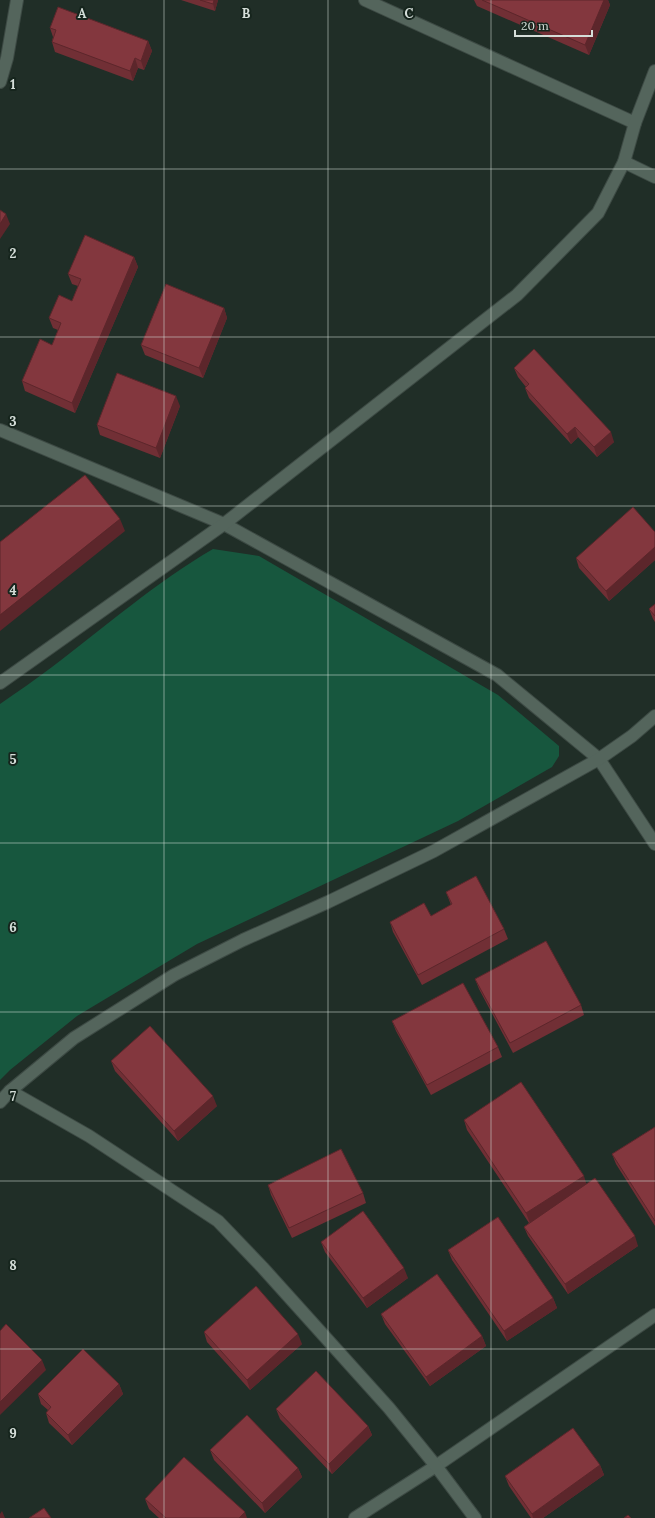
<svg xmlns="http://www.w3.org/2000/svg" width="655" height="1518" font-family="Lora,serif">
  <rect width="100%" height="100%" fill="#202e27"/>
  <path fill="#17573e" d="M213 549 259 556 498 695 559 746V756L552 767 458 821 197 944 77 1016 10 1070 0 1080V704C17 692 35 680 52 667 105 627 156 582 213 549Z"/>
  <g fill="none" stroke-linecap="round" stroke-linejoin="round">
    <defs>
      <g id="minor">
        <polyline points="365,0 635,123"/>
        <polyline points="0,82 7,58 17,0"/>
        <polyline points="624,162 655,177"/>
        <polyline points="0,430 224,524 497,675 599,759 655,844"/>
        <polyline points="0,683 224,524 517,295 598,213 624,162 635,123 655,71"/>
        <polyline points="0,1102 10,1091"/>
        <polyline points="355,1518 436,1466 655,1315"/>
        <polyline points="475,1518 436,1466 389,1408 263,1268 218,1221 89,1136 10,1091 74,1038 174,975 243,940 328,902 434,851 599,759 632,736 655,716"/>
      </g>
    </defs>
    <use href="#minor" stroke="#3d4a44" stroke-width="14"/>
    <use href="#minor" stroke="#54655c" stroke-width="12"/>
  </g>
  <g fill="#712f35">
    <polygon points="181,0 218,0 215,11"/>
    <polygon points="474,0 608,0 610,5 589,55 477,6"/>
    <polygon points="50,28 148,41 152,51 144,70 138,68 133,81 55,52 52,42 53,37"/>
    <polygon points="134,257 138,267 75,413 25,391 22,381 52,345 58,330 53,328 49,318 72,301 78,286 72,284 68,274"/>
    <polygon points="224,308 227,318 203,378 145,355 141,345"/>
    <polygon points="514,368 614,442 597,457 578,437 571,444 529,398 525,388 526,387 518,377"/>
    <polygon points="180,406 160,458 100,435 97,425"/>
    <polygon points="655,532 655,560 609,601 579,568 576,558"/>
    <polygon points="655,604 655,622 653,619 649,609"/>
    <polygon points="446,892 504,929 508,939 422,985 393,932 390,922 431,916 451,905"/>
    <polygon points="475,979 581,1005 584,1015 513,1053 479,989"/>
    <polygon points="392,1021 498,1047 502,1057 431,1095 396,1031"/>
    <polygon points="111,1061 217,1106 178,1141 115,1071"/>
    <polygon points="464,1120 586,1184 638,1246 568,1294 528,1236 524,1227 529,1223 467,1130"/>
    <polygon points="655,1127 655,1226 616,1164 612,1154"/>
    <polygon points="268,1185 363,1193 366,1203 292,1238 271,1195"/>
    <polygon points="321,1242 408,1278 367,1308 325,1252"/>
    <polygon points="448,1250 553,1298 557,1308 507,1341 452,1260"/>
    <polygon points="381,1314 482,1336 486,1346 430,1386 385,1324"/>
    <polygon points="204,1332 302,1344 250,1390 207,1342"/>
    <polygon points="119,1384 123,1394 72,1445 49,1423 46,1413 48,1410 41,1404 38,1394"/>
    <polygon points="276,1409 368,1426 372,1435 332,1474 280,1419"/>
    <polygon points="210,1450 298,1468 302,1477 265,1513 214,1460"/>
    <polygon points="600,1465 604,1475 543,1518 531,1518 509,1486 505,1476"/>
    <polygon points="145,1499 247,1518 159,1518 149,1509"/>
  </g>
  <g fill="#5c262b">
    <polygon points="214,0 218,0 215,11 213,4"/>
    <polygon points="604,0 608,0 610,5 589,55 585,45"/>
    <polygon points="148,41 152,51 144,70 141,61"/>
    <polygon points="135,58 138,68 133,81 130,71"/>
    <polygon points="6,214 10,224 0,239 0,224"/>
    <polygon points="134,257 138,267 75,413 72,403"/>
    <polygon points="224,308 227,318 203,378 199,368"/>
    <polygon points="176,396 180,406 160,458 156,448"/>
    <polygon points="575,427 578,437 571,444 567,434"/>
    <polygon points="611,432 614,442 597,457 594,447"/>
    <polygon points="120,519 125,531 0,631 0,615"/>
    <polygon points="655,547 655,560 609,601 606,591"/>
    <polygon points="213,1096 217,1106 178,1141 174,1131"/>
    <polygon points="584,1176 587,1186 530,1223 526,1213"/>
    <polygon points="635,1236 638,1246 568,1294 565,1284"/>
    <polygon points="404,1268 408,1278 367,1308 363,1298"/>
    <polygon points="553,1298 557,1308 507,1341 504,1331"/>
    <polygon points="298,1334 302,1344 250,1390 247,1380"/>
    <polygon points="482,1336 486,1346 430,1386 426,1377"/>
    <polygon points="42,1360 46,1370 0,1415 0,1402"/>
    <polygon points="119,1384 123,1394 72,1445 68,1435"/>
    <polygon points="368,1426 372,1435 332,1474 329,1464"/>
    <polygon points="600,1465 604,1475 543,1518 533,1518 532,1514"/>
    <polygon points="298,1468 302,1477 265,1513 262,1503"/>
    <polygon points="2,1511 5,1518 0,1518 0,1514"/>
    <polygon points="245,1512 247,1518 239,1518"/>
  </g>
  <g fill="#83373e" stroke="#5c262b">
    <polygon points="200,0 214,0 213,4"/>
    <polygon points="482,0 604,0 585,45"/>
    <polygon points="58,7 148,41 141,61 135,58 130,71 52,42 56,30 50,28"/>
    <polygon points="0,210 6,214 0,224"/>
    <polygon points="85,235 134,257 72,403 22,381 40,339 52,345 61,323 49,318 59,295 72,301 81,279 68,274"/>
    <polygon points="166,284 224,308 199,368 141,345"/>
    <polygon points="534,349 611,432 594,447 575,427 567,434 525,388 529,384 514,368"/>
    <polygon points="117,373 176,396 156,448 97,425"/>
    <polygon points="85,475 120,519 0,615 0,542"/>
    <polygon points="633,507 655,532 655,547 606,591 576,558"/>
    <polygon points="655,604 655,616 649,609"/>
    <polygon points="476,876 504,929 418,975 390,922 424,903 431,916 452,904 446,892"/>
    <polygon points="546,941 581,1005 510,1043 475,979"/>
    <polygon points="463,983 498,1047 427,1085 392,1021"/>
    <polygon points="150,1026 213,1096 174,1131 111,1061"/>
    <polygon points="521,1082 584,1176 526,1213 464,1120"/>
    <polygon points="655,1127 655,1221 612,1154"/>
    <polygon points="341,1149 363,1193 289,1228 268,1185"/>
    <polygon points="595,1178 635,1236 565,1284 524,1227"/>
    <polygon points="363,1211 404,1268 363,1298 321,1242"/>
    <polygon points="498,1217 553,1298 504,1331 448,1250"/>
    <polygon points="437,1274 482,1336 426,1377 381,1314"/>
    <polygon points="256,1286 298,1334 247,1380 204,1332"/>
    <polygon points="6,1324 42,1360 0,1402 0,1331"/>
    <polygon points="83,1349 119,1384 68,1435 46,1413 51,1407 38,1394"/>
    <polygon points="316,1371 368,1426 329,1464 276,1409"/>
    <polygon points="247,1415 298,1468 262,1503 210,1450"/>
    <polygon points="573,1428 600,1465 532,1514 505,1476"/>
    <polygon points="184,1457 245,1512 239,1518 166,1518 145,1499"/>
    <polygon points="44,1508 51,1518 29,1518"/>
    <polygon points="628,1515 631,1518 624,1518"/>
  </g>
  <path fill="none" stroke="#d5ded9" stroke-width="1" stroke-opacity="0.55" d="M164 0V1518M328 0V1518M491 0V1518M0 169H655M0 337H655M0 506H655M0 675H655M0 843H655M0 1012H655M0 1181H655M0 1349H655"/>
  <g font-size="13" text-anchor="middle" font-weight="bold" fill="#d5ded9" stroke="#16251d" stroke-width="4" stroke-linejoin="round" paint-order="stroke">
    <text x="82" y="18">A</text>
    <text x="246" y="18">B</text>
    <text x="409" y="18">C</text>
    <text x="13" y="89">1</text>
    <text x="13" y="258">2</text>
    <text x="13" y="426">3</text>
    <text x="13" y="595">4</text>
    <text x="13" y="764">5</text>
    <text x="13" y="932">6</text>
    <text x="13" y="1101">7</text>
    <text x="13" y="1270">8</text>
    <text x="13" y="1438">9</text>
  </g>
  <path d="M515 30v6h77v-6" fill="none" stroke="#d5ded9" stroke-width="2"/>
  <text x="521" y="30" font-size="12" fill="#d5ded9" stroke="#16251d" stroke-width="3" paint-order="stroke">20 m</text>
</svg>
